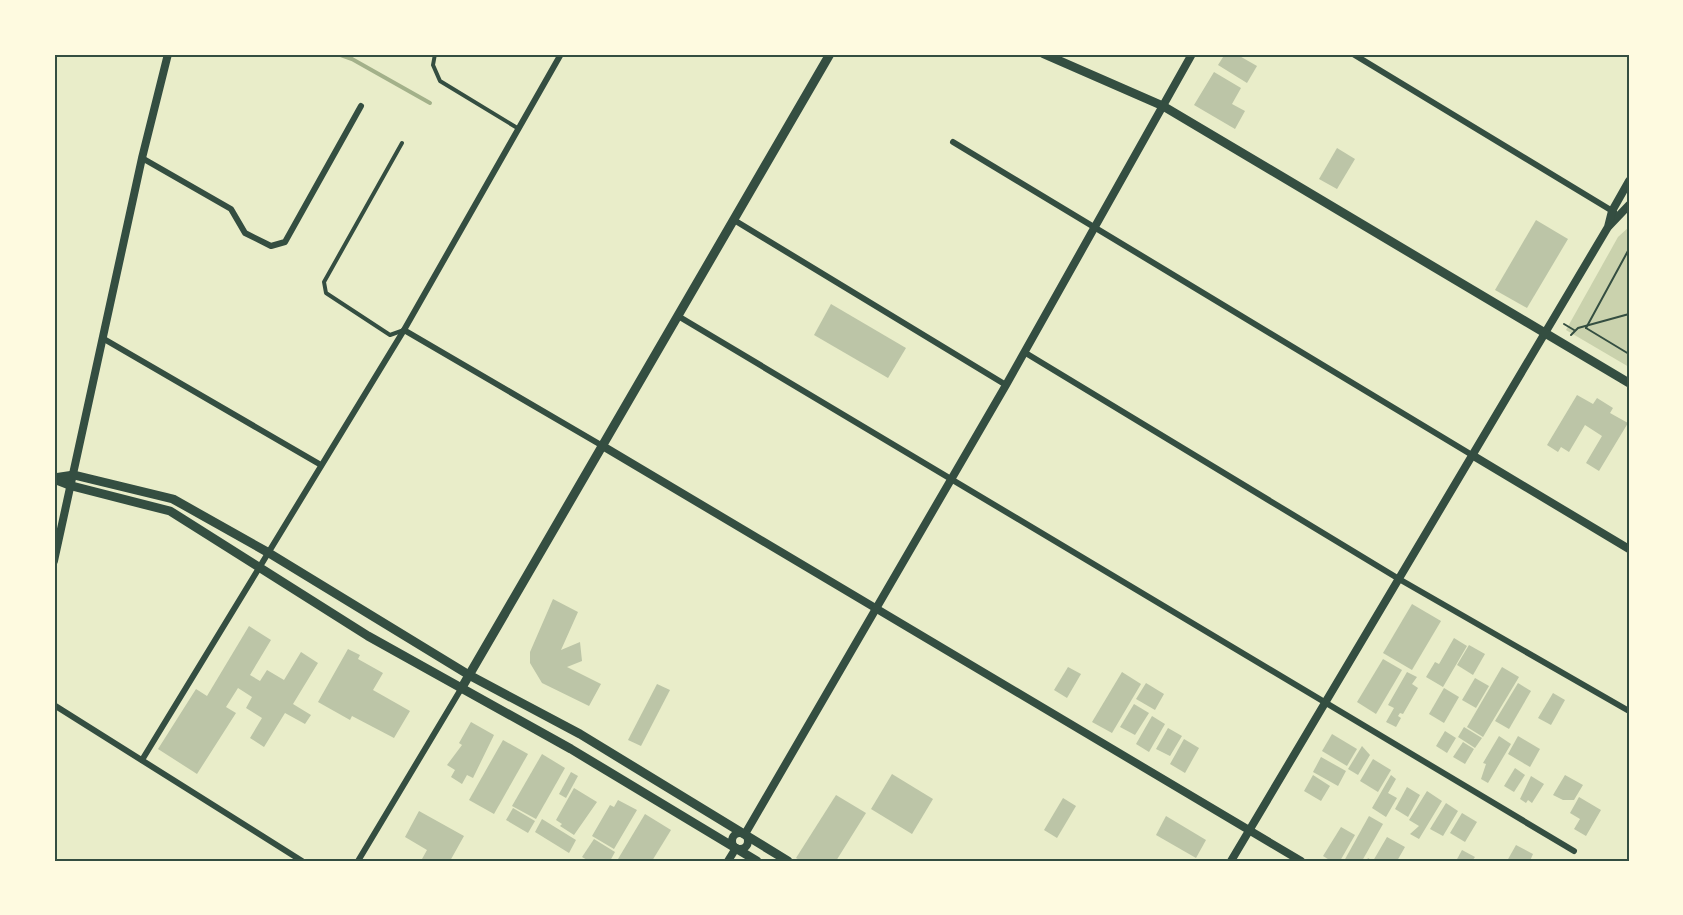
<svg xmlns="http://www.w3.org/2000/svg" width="1683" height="915" font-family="'DM Sans',sans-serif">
  <rect width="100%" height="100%" fill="#e9edc9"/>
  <polygon fill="#cad2ad" points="1629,227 1629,367 1566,330 1618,237"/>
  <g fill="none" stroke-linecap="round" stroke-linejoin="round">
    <polyline stroke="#a3b18a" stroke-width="4" points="338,54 352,59 430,103"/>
  </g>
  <g fill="#bcc5a7">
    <polygon points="1225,54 1236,54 1257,66 1247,83 1218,65"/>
    <polygon points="1214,72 1241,88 1232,104 1245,111 1235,129 1194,105"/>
    <polygon points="1337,148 1355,159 1337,189 1319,179"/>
    <polygon points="1536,220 1568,239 1527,308 1495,290"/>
    <polygon points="831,304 906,348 888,378 814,335"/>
    <polygon points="1577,395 1593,404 1597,398 1613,408 1610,413 1628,423 1599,471 1586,463 1602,436 1585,425 1569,452 1561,447 1558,452 1547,445"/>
    <polygon points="553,599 578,612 561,650 580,642 582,661 567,667 601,684 589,706 542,683 530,663 530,652"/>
    <polygon points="1412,604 1441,621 1412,670 1383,653"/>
    <polygon points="249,626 271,640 250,675 260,681 267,670 284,680 301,652 318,663 293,704 311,715 305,724 285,713 264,747 250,738 262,718 246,708 252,697 238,688 226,707 236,713 197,774 158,749 196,689 207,696"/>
    <polygon points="1454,638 1467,646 1443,687 1426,677 1435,662 1439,664"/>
    <polygon points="1469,645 1485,654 1473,675 1457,665"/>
    <polygon points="348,649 360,655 358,659 383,673 373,690 410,711 394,738 352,716 350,720 318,702"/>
    <polygon points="1383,659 1402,670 1376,714 1357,702"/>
    <polygon points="1068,667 1081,674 1067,698 1054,690"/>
    <polygon points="1502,667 1519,677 1483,737 1467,727"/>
    <polygon points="1122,672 1141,684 1112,733 1092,722"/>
    <polygon points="1407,672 1417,677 1412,684 1418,688 1403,714 1400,713 1398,716 1401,718 1396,727 1386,722 1394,708 1388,705"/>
    <polygon points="1475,678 1489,686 1476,708 1462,700"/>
    <polygon points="1146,683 1164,694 1155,710 1136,699"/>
    <polygon points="1518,683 1531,691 1509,729 1495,721"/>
    <polygon points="657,684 670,690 641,746 628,740"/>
    <polygon points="1444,688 1459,697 1444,723 1429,714"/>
    <polygon points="1553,693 1565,700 1551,725 1538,718"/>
    <polygon points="1134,704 1149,713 1135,735 1120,727"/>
    <polygon points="1152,716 1165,724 1149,752 1136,744"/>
    <polygon points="471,722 494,735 473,778 467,775 462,784 451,777 455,770 447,765 462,745 459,743"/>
    <polygon points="1464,727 1482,738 1475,748 1458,737"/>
    <polygon points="1168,728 1182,736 1170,756 1156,749"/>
    <polygon points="1445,731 1456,738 1447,753 1436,746"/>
    <polygon points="1332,734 1357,749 1347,766 1322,751"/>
    <polygon points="1499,736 1511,744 1488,783 1481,779 1486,764 1483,763"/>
    <polygon points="1518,736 1540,749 1530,767 1508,754"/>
    <polygon points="1184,739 1199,748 1185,773 1170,764"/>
    <polygon points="503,740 528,754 494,814 469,800"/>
    <polygon points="1463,742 1474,749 1465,764 1453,757"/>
    <polygon points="1362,746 1370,755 1358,775 1348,769"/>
    <polygon points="542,754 565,768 536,819 512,806"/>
    <polygon points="1321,757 1346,771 1338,786 1313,772"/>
    <polygon points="1373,759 1391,770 1378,792 1360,781"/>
    <polygon points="1515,768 1525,775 1514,792 1504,786"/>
    <polygon points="571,772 578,776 566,798 559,794"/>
    <polygon points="892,774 933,799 912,834 871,809"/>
    <polygon points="1313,775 1330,786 1321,801 1304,791"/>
    <polygon points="1391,775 1396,779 1388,793 1397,798 1386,817 1372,808"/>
    <polygon points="1565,775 1583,785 1574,800 1563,800 1553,795"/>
    <polygon points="1531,776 1544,784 1532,803 1528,800 1526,803 1520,799"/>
    <polygon points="1407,787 1420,795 1408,817 1395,809"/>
    <polygon points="574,788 597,802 574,835 560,826 562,824 556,820"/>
    <polygon points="1427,791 1442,801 1419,839 1410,834 1419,826 1409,820"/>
    <polygon points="836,795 866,813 836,861 801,861 796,858"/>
    <polygon points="1579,797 1601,810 1586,836 1574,829 1580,819 1570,813"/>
    <polygon points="1063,798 1076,806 1057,838 1044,830"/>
    <polygon points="618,800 637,810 614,849 592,836 610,805 614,807"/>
    <polygon points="1446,803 1458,811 1443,836 1430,829"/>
    <polygon points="513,808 535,821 528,833 506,820"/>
    <polygon points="419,811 464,836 450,861 425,861 422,859 427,850 405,837"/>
    <polygon points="1462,813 1477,822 1465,842 1450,833"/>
    <polygon points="645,814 671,830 652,861 621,861 618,859"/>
    <polygon points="1166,816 1206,840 1196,858 1156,835"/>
    <polygon points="1369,816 1383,824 1362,861 1344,861"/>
    <polygon points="542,819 576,840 569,853 535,832"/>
    <polygon points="1341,827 1355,835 1340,861 1331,861 1323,856"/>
    <polygon points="1387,837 1405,847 1397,861 1366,861 1368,858 1373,861"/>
    <polygon points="594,839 615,852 610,861 589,861 582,857"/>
    <polygon points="1516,845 1533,854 1530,861 1507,861"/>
    <polygon points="1462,850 1475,857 1472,861 1456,861"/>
  </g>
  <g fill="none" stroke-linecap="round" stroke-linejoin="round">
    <g stroke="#344e41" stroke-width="2">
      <polyline points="1564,324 1574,330"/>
      <polyline points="1586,328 1629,249"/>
      <polyline points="1586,328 1629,354"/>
      <polyline points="1571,335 1578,328 1629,314"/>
    </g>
    <g stroke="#344e41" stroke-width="4">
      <polyline points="435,54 433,65 440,81 519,129"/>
      <polyline points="402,143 324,282 326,293 390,335 404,330"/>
    </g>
    <g stroke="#344e41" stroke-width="6">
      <polyline points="1353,54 1614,212"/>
      <polyline points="1628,54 1629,54"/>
      <polyline points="953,142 1472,455"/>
      <polyline points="142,158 231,209 245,233 271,246 285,242 361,106"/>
      <polyline points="734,220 1006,385"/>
      <polyline points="678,316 1574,851"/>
      <polyline points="404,330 601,445"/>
      <polyline points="104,339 321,465"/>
      <polyline points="1024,352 1399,579 1629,711"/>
      <polyline points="54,705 302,861"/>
      <polyline points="142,760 404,330 561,54"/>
      <polyline points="358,861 461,689"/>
    </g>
    <g stroke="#344e41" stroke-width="8">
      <polyline points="1609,226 1629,205"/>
      <polyline points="601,445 1301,861"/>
      <polyline points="1472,455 1629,549"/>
      <polyline points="54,561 142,158 168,54"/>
      <circle cx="740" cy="841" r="8"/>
      <polyline points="745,834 1006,385 1192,54"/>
      <polyline points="728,861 736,848"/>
      <polyline points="1231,861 1608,227 1612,211 1629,181"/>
    </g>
    <g stroke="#344e41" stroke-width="9">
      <polyline points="1044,54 1163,106 1629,383"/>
      <polyline points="54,478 74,475 173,499 269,553 469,675 580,734 788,861"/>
      <polyline points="54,479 72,486 170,511 368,636 571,749 757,861"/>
      <polyline points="461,689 830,54"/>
    </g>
  </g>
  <rect width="1683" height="915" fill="none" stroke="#fefae0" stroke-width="111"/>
  <rect x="56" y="56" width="1572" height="804" fill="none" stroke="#344e41" stroke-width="2"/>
</svg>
